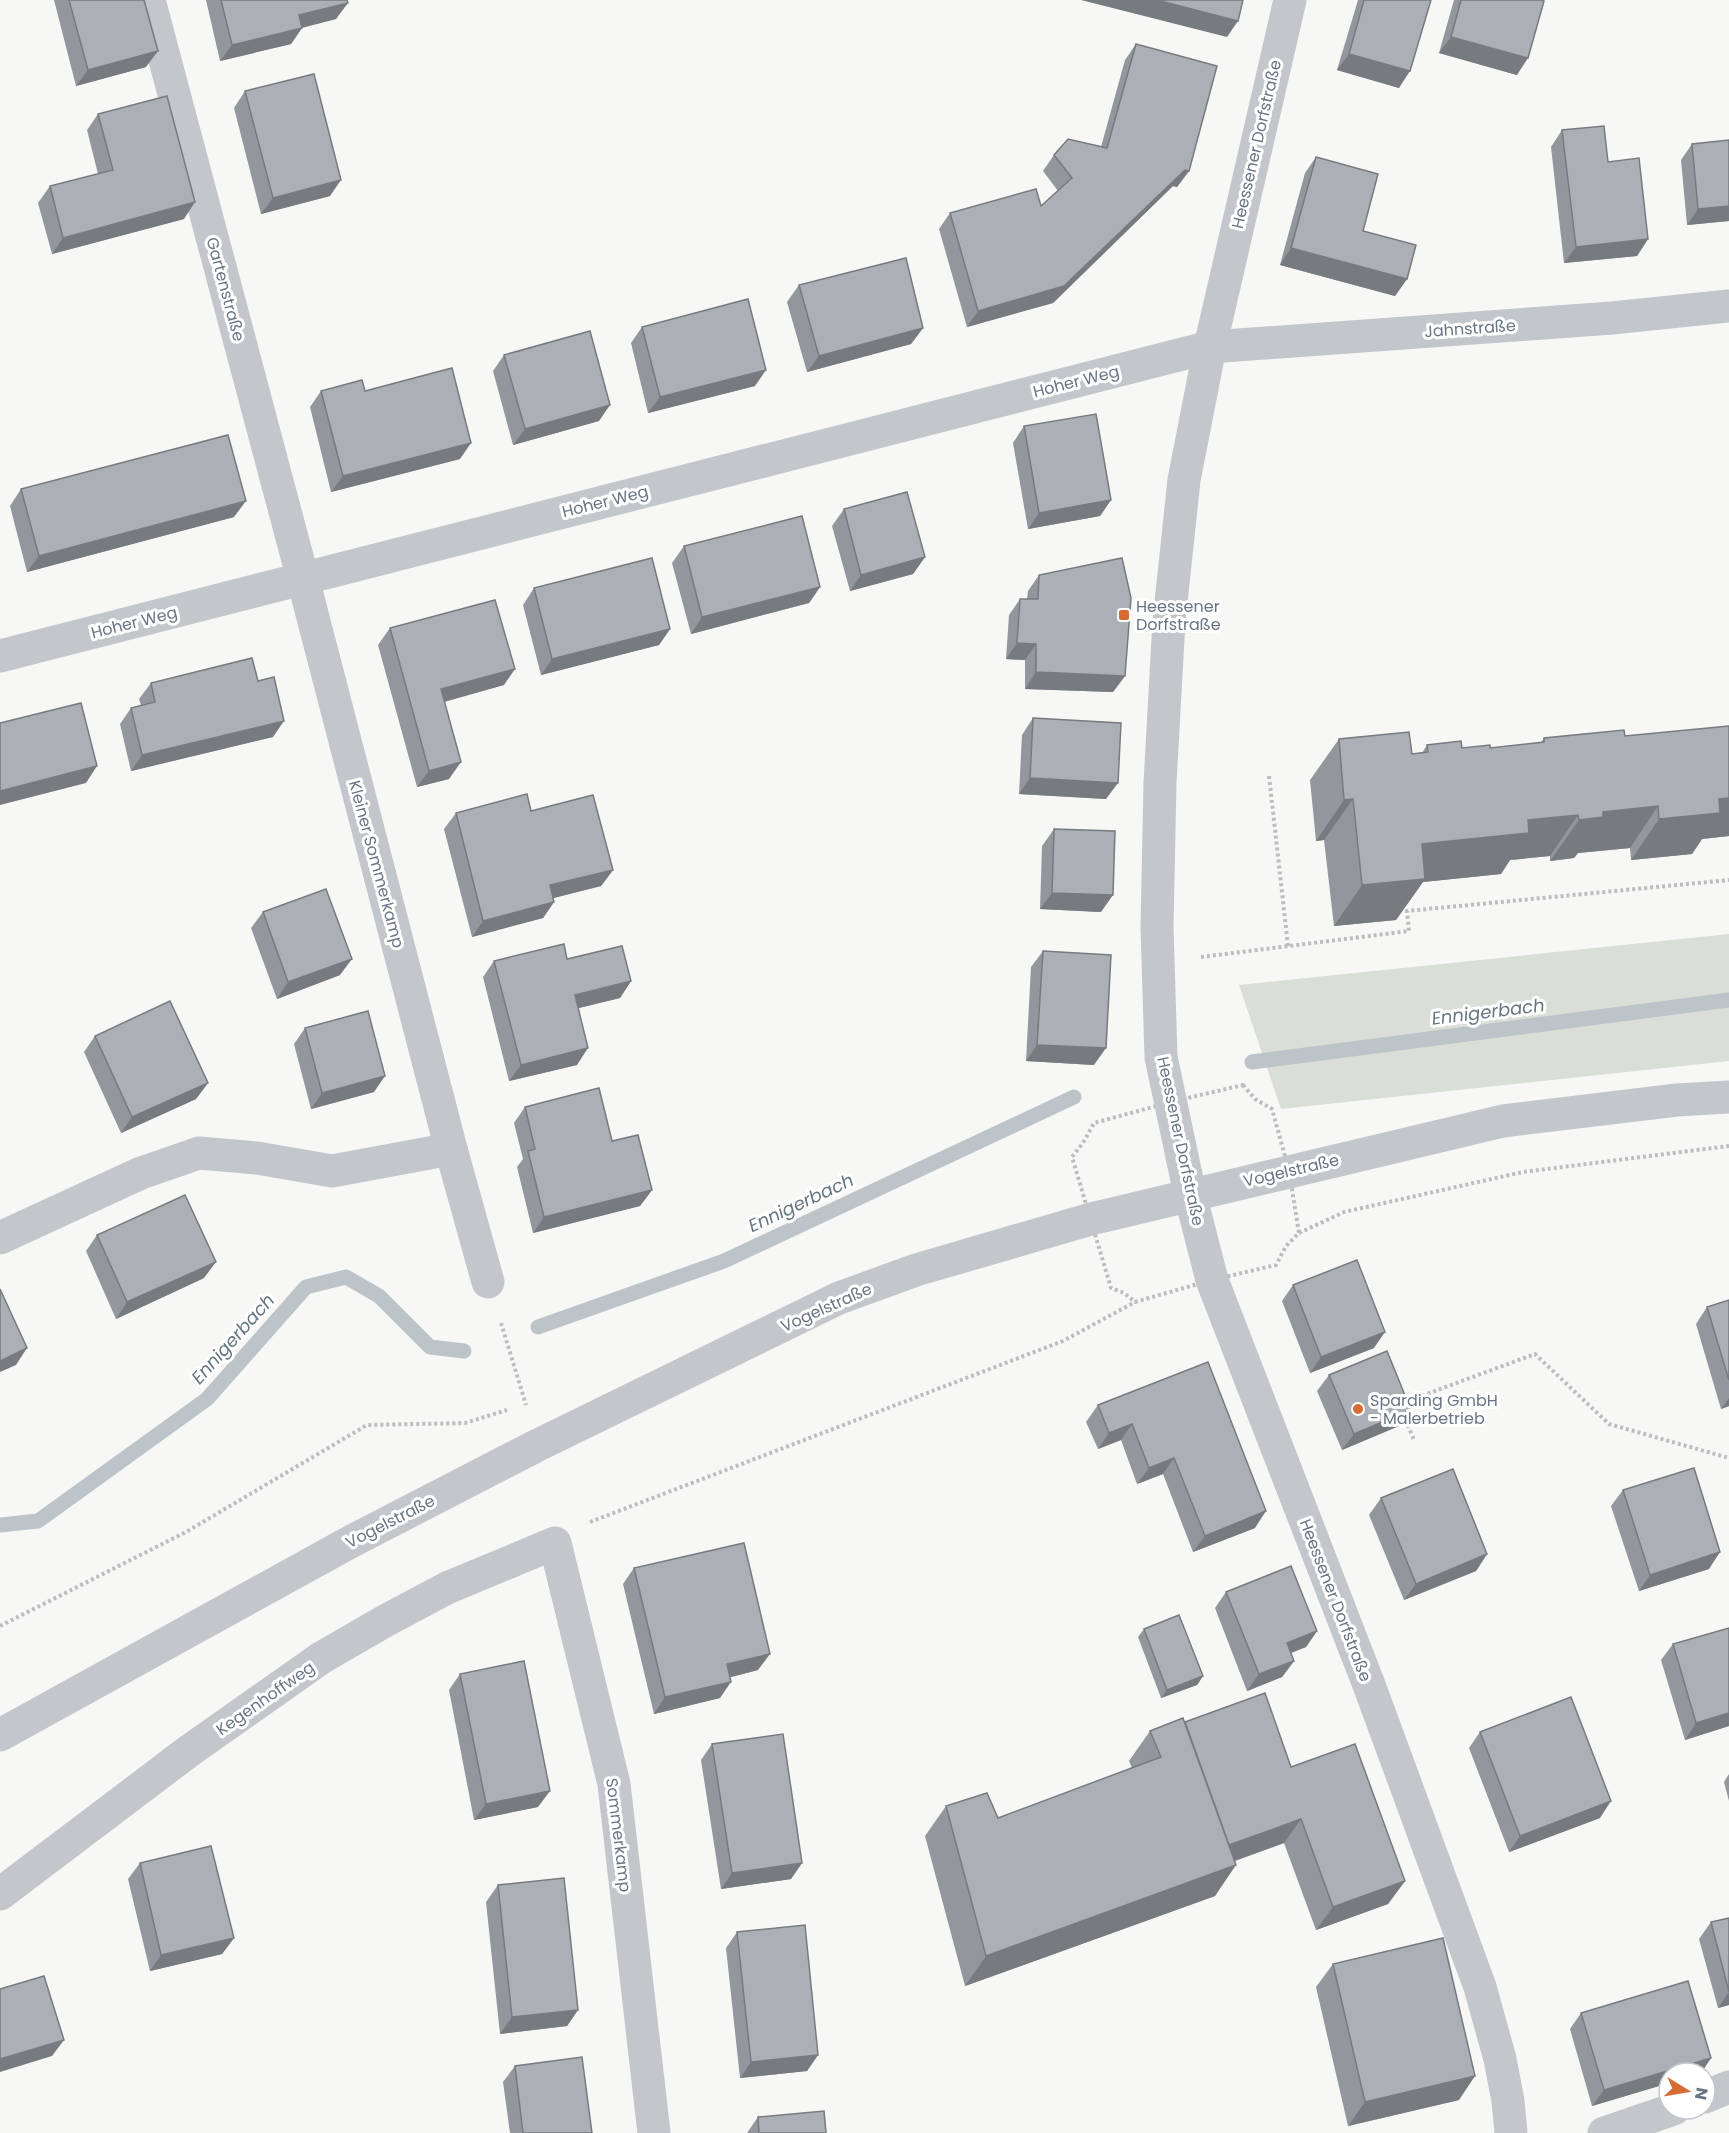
<svg xmlns="http://www.w3.org/2000/svg" width="1729" height="2133" font-family="Poppins,sans-serif">
  <rect width="100%" height="100%" fill="#f7f8f5"/>
  <polygon fill="#d9ded6" points="1729,934 1729,1061 1281,1109 1239,985"/>
  <g fill="none" stroke-linecap="round" stroke-linejoin="round">
    <g stroke="#bcc4ca" stroke-width="15">
      <polyline points="1252,1062 1729,1000"/>
      <polyline points="538,1327 724,1261 1074,1097"/>
      <polyline points="0,1525 38,1521 207,1399 306,1287 346,1277 379,1296 430,1347 464,1351"/>
    </g>
    <g stroke="#bbbdc0" stroke-width="4" stroke-dasharray="3 3" stroke-linecap="butt">
      <polyline points="1269,776 1288,946"/>
      <polyline points="1201,957 1409,931 1407,911 1729,880"/>
      <polygon points="1243,1085 1255,1099 1272,1109 1289,1171 1299,1233 1286,1246 1276,1265 1212,1280 1135,1302 1124,1293 1111,1288 1072,1157 1083,1143 1094,1123 1171,1102"/>
      <polyline points="1299,1233 1344,1212 1523,1172 1729,1146"/>
      <polyline points="501,1323 526,1405"/>
      <polyline points="1405,1402 1535,1354 1609,1424 1729,1458"/>
      <polyline points="1403,1414 1414,1440"/>
      <polyline points="590,1522 1063,1341 1135,1302"/>
      <polyline points="0,1626 186,1532 367,1425 465,1423 507,1410"/>
    </g>
    <g stroke="#c3c6ca" stroke-width="33">
      <polyline points="149,0 303,579 451,1149 488,1282"/>
      <polyline points="0,656 1210,347 1612,318 1729,306"/>
      <polyline points="1190,1194 1212,1280 1369,1685 1480,1987 1500,2059 1508,2101 1511,2133"/>
      <polyline points="0,1238 141,1173 199,1153 257,1158 332,1171 451,1149"/>
      <polyline points="0,1894 189,1751 321,1658 385,1621 447,1588 555,1543 614,1784 654,2133"/>
      <polyline points="1705,2097 1729,2087"/>
      <polyline points="1604,2133 1674,2109"/>
    </g>
    <g stroke="#c3c6ca" stroke-width="33">
      <polyline points="1190,1194 1161,1057 1157,927 1160,783 1169,621 1184,480 1210,347 1290,0"/>
      <polyline points="0,1735 352,1541 536,1446 839,1298 916,1270 1091,1219 1503,1121 1677,1100 1729,1097"/>
    </g>
  </g>
  <g fill="#92979d">
    <polygon points="54,0 144,0 146,67 76,86"/>
    <polygon points="206,0 347,0 336,19 302,28 291,44 220,61"/>
    <polygon points="1358,0 1431,0 1399,88 1337,70"/>
    <polygon points="1454,0 1540,0 1517,75 1439,53"/>
    <polygon points="1136,44 1189,171 1177,187 1173,186 1053,303 967,327 939,229 950,213 1041,206 1058,191 1043,171 1054,155 1101,147 1125,60"/>
    <polygon points="245,91 330,196 261,214 234,108"/>
    <polygon points="98,114 184,219 52,254 38,203 50,186 98,174 87,130"/>
    <polygon points="1562,130 1648,239 1637,256 1564,263 1551,147"/>
    <polygon points="1692,144 1729,221 1687,225 1681,160"/>
    <polygon points="1316,157 1363,231 1407,279 1395,296 1280,265 1305,173"/>
    <polygon points="799,285 923,328 911,344 807,372 787,302"/>
    <polygon points="642,327 755,386 648,413 631,343"/>
    <polygon points="504,355 599,421 513,445 493,371"/>
    <polygon points="321,391 460,459 331,492 310,407"/>
    <polygon points="1024,426 1111,500 1100,516 1028,529 1013,443"/>
    <polygon points="21,489 234,517 27,572 10,506"/>
    <polygon points="844,509 925,557 913,574 850,591 832,526"/>
    <polygon points="684,546 820,587 809,603 691,634 672,563"/>
    <polygon points="1039,575 1125,676 1113,692 1025,689 1025,660 1006,659 1009,615 1020,599 1027,599 1028,591"/>
    <polygon points="534,588 670,629 659,645 541,675 523,605"/>
    <polygon points="390,628 504,685 444,701 449,779 417,787 378,645"/>
    <polygon points="151,683 273,737 131,771 120,724 131,708 141,705 139,699"/>
    <polygon points="1033,718 1106,799 1019,794 1022,735"/>
    <polygon points="1729,726 1729,836 1702,839 1692,854 1631,860 1630,848 1578,853 1574,858 1550,861 1550,856 1510,860 1501,874 1423,882 1396,920 1334,926 1324,840 1316,841 1310,780 1339,739 1412,754 1422,753 1427,745 1462,748 1490,748 1541,743 1544,738 1625,736"/>
    <polygon points="531,811 613,870 601,886 553,898 554,902 543,918 472,937 444,829 456,813"/>
    <polygon points="1054,829 1101,912 1040,909 1042,846"/>
    <polygon points="263,912 340,975 277,999 251,928"/>
    <polygon points="1043,951 1094,1065 1026,1061 1031,967"/>
    <polygon points="567,959 631,981 620,998 578,1008 577,1065 509,1081 483,977 494,961"/>
    <polygon points="305,1028 374,1092 311,1109 294,1044"/>
    <polygon points="95,1036 208,1083 196,1099 121,1133 84,1052"/>
    <polygon points="525,1107 612,1141 652,1190 640,1206 533,1233 517,1167 523,1159 514,1123"/>
    <polygon points="97,1235 204,1278 116,1319 86,1251"/>
    <polygon points="1293,1285 1374,1348 1310,1373 1282,1301"/>
    <polygon points="1729,1300 1729,1406 1721,1409 1696,1324 1707,1307"/>
    <polygon points="1208,1362 1255,1528 1193,1552 1163,1474 1137,1484 1121,1440 1098,1449 1086,1422 1098,1405"/>
    <polygon points="1329,1375 1399,1426 1342,1450 1317,1391"/>
    <polygon points="1623,1490 1709,1569 1639,1591 1611,1506"/>
    <polygon points="1381,1498 1487,1554 1476,1571 1404,1600 1369,1515"/>
    <polygon points="634,1568 758,1670 730,1677 720,1698 654,1714 623,1584"/>
    <polygon points="1226,1592 1317,1631 1306,1647 1291,1653 1294,1661 1282,1677 1247,1691 1215,1608"/>
    <polygon points="1729,1628 1729,1726 1685,1740 1661,1660 1673,1644"/>
    <polygon points="1144,1629 1203,1676 1197,1685 1161,1698 1138,1637"/>
    <polygon points="460,1674 538,1807 474,1820 449,1690"/>
    <polygon points="1185,1722 1291,1767 1405,1881 1388,1904 1316,1930 1284,1843 1235,1861 1215,1896 965,1986 925,1836 946,1806 998,1818 1132,1768 1129,1761 1150,1731"/>
    <polygon points="1480,1732 1600,1818 1509,1852 1469,1748"/>
    <polygon points="712,1744 802,1863 791,1879 721,1889 701,1760"/>
    <polygon points="1729,1774 1729,1801 1724,1782"/>
    <polygon points="140,1863 234,1938 222,1954 150,1971 128,1879"/>
    <polygon points="498,1885 578,2010 567,2026 500,2034 486,1902"/>
    <polygon points="1729,1918 1729,2005 1718,2008 1699,1939 1711,1922"/>
    <polygon points="737,1932 818,2055 807,2071 740,2078 726,1948"/>
    <polygon points="1333,1964 1459,2100 1348,2126 1316,1987"/>
    <polygon points="1581,2013 1711,2058 1701,2073 1669,2073 1669,2083 1592,2106 1570,2029"/>
    <polygon points="515,2066 592,2133 510,2133 503,2082"/>
    <polygon points="758,2117 826,2133 747,2133"/>
  </g>
  <g fill="#777b7f">
    <polygon points="1081,0 1157,0 1238,21 1227,37"/>
    <polygon points="348,3 336,19 288,31 299,15"/>
    <polygon points="302,28 291,44 220,61 232,45"/>
    <polygon points="1451,37 1528,58 1517,75 1439,53"/>
    <polygon points="158,51 146,67 76,86 88,70"/>
    <polygon points="1349,54 1410,71 1399,88 1337,70"/>
    <polygon points="1185,170 1189,171 1177,187 1173,186 1053,303 967,327 978,311"/>
    <polygon points="341,180 330,196 261,214 273,198"/>
    <polygon points="195,202 184,219 52,254 63,238"/>
    <polygon points="1729,206 1729,221 1687,225 1698,209"/>
    <polygon points="1648,239 1637,256 1564,263 1576,247"/>
    <polygon points="1291,248 1407,279 1395,296 1280,265"/>
    <polygon points="923,328 911,344 807,372 819,356"/>
    <polygon points="766,370 755,386 648,413 660,397"/>
    <polygon points="610,405 599,421 513,445 525,429"/>
    <polygon points="471,443 460,459 331,492 343,476"/>
    <polygon points="1111,500 1100,516 1028,529 1039,513"/>
    <polygon points="246,501 234,517 27,572 39,556"/>
    <polygon points="925,557 913,574 850,591 861,575"/>
    <polygon points="820,587 809,603 691,634 702,617"/>
    <polygon points="670,629 659,645 541,675 552,659"/>
    <polygon points="1017,643 1036,644 1025,660 1006,659"/>
    <polygon points="515,669 504,685 430,706 441,689"/>
    <polygon points="1036,672 1125,676 1113,692 1025,689"/>
    <polygon points="284,721 273,737 131,771 142,755"/>
    <polygon points="461,762 449,779 417,787 429,771"/>
    <polygon points="97,766 86,783 0,805 0,791"/>
    <polygon points="1030,778 1118,783 1106,799 1019,794"/>
    <polygon points="1729,798 1729,836 1702,839 1692,854 1631,860 1659,819 1719,799"/>
    <polygon points="1353,799 1324,840 1316,841 1344,800"/>
    <polygon points="1658,806 1630,848 1578,853 1574,858 1550,861 1579,820 1603,812"/>
    <polygon points="1578,815 1550,856 1510,860 1501,874 1423,882 1396,920 1334,926 1362,885 1422,844 1528,820"/>
    <polygon points="613,870 601,886 538,902 550,885"/>
    <polygon points="1052,893 1113,895 1101,912 1040,909"/>
    <polygon points="554,902 543,918 472,937 483,921"/>
    <polygon points="352,959 340,975 277,999 288,982"/>
    <polygon points="631,981 620,998 563,1012 575,995"/>
    <polygon points="1037,1045 1106,1048 1094,1065 1026,1061"/>
    <polygon points="588,1048 577,1065 509,1081 521,1065"/>
    <polygon points="385,1076 374,1092 311,1109 322,1093"/>
    <polygon points="208,1083 196,1099 121,1133 132,1117"/>
    <polygon points="652,1190 640,1206 533,1233 544,1217"/>
    <polygon points="216,1262 204,1278 116,1319 127,1302"/>
    <polygon points="1385,1332 1374,1348 1310,1373 1321,1357"/>
    <polygon points="27,1348 16,1365 0,1372 0,1361"/>
    <polygon points="1729,1398 1729,1406 1721,1409"/>
    <polygon points="1411,1410 1399,1426 1342,1450 1354,1434"/>
    <polygon points="1132,1424 1121,1440 1098,1449 1109,1433"/>
    <polygon points="1174,1458 1163,1474 1137,1484 1149,1468"/>
    <polygon points="1266,1511 1255,1528 1193,1552 1205,1536"/>
    <polygon points="1720,1552 1709,1569 1639,1591 1650,1575"/>
    <polygon points="1487,1554 1476,1571 1404,1600 1416,1584"/>
    <polygon points="1317,1631 1306,1647 1275,1659 1287,1643"/>
    <polygon points="770,1654 758,1670 716,1681 727,1664"/>
    <polygon points="1294,1661 1282,1677 1247,1691 1259,1674"/>
    <polygon points="1203,1676 1197,1685 1161,1698 1167,1690"/>
    <polygon points="731,1682 720,1698 654,1714 665,1697"/>
    <polygon points="1729,1713 1729,1726 1685,1740 1696,1723"/>
    <polygon points="550,1791 538,1807 474,1820 486,1804"/>
    <polygon points="1611,1801 1600,1818 1509,1852 1520,1836"/>
    <polygon points="1301,1819 1284,1843 1206,1871 1223,1848"/>
    <polygon points="802,1863 791,1879 721,1889 732,1873"/>
    <polygon points="1236,1865 1215,1896 965,1986 986,1956"/>
    <polygon points="1405,1881 1388,1904 1316,1930 1333,1907"/>
    <polygon points="234,1938 222,1954 150,1971 161,1955"/>
    <polygon points="1729,1992 1729,2005 1718,2008"/>
    <polygon points="578,2010 567,2026 500,2034 512,2017"/>
    <polygon points="64,2040 52,2056 0,2072 0,2059"/>
    <polygon points="818,2055 807,2071 740,2078 751,2062"/>
    <polygon points="1711,2058 1701,2073 1669,2073 1669,2083 1592,2106 1604,2090"/>
    <polygon points="1475,2076 1459,2100 1348,2126 1365,2102"/>
  </g>
  <g fill="#aab0b6" stroke="#777b7f" stroke-width="1.5">
    <polygon points="69,0 144,0 158,51 88,70"/>
    <polygon points="221,0 347,0 348,3 299,15 302,28 232,45"/>
    <polygon points="1157,0 1243,0 1238,21"/>
    <polygon points="1364,0 1431,0 1410,71 1349,54"/>
    <polygon points="1461,0 1540,0 1544,1 1528,58 1451,37"/>
    <polygon points="1136,44 1217,66 1189,171 1185,170 1064,286 978,311 950,213 1036,189 1041,206 1072,178 1054,155 1068,139 1107,148"/>
    <polygon points="314,74 341,180 273,198 245,91"/>
    <polygon points="167,96 195,202 63,238 50,186 113,170 98,114"/>
    <polygon points="1604,126 1608,162 1639,158 1648,239 1576,247 1562,130"/>
    <polygon points="1729,140 1729,206 1698,209 1692,144"/>
    <polygon points="1316,157 1378,174 1363,231 1416,245 1407,279 1291,248"/>
    <polygon points="906,258 923,328 819,356 799,285"/>
    <polygon points="748,299 766,370 660,397 642,327"/>
    <polygon points="590,331 610,405 525,429 504,355"/>
    <polygon points="452,368 471,443 343,476 321,391 362,380 365,391"/>
    <polygon points="1096,414 1111,500 1039,513 1024,426"/>
    <polygon points="228,435 246,501 39,556 21,489"/>
    <polygon points="907,492 925,557 861,575 844,509"/>
    <polygon points="802,516 820,587 702,617 684,546"/>
    <polygon points="652,558 670,629 552,659 534,588"/>
    <polygon points="1122,558 1131,598 1125,676 1036,672 1036,644 1017,643 1020,599 1038,599 1039,575"/>
    <polygon points="495,600 515,669 441,689 461,762 429,771 390,628"/>
    <polygon points="252,658 258,681 274,677 284,721 142,755 131,708 155,702 151,683"/>
    <polygon points="81,703 97,766 0,791 0,723"/>
    <polygon points="1033,718 1121,723 1118,783 1030,778"/>
    <polygon points="1729,726 1729,798 1719,799 1720,813 1659,819 1658,806 1603,812 1603,817 1579,820 1578,815 1528,820 1529,833 1422,844 1425,879 1362,885 1353,799 1344,800 1339,739 1409,732 1412,754 1428,752 1427,745 1461,741 1462,748 1490,745 1490,748 1544,742 1544,738 1624,730 1625,736"/>
    <polygon points="527,794 531,811 593,795 613,870 550,885 554,902 483,921 456,813"/>
    <polygon points="1054,829 1115,831 1113,895 1052,893"/>
    <polygon points="326,889 352,959 288,982 263,912"/>
    <polygon points="564,944 567,959 622,946 631,981 575,995 588,1048 521,1065 494,961"/>
    <polygon points="1043,951 1111,955 1106,1048 1037,1045"/>
    <polygon points="170,1001 208,1083 132,1117 95,1036"/>
    <polygon points="368,1011 385,1076 322,1093 305,1028"/>
    <polygon points="599,1088 612,1141 638,1135 652,1190 544,1217 528,1151 535,1149 525,1107"/>
    <polygon points="185,1195 216,1262 127,1302 97,1235"/>
    <polygon points="1357,1260 1385,1332 1321,1357 1293,1285"/>
    <polygon points="0,1289 27,1348 0,1361"/>
    <polygon points="1729,1300 1729,1380 1707,1307"/>
    <polygon points="1387,1351 1411,1410 1354,1434 1329,1375"/>
    <polygon points="1208,1362 1266,1511 1205,1536 1174,1458 1149,1468 1132,1424 1109,1433 1098,1405"/>
    <polygon points="1694,1468 1720,1552 1650,1575 1623,1490"/>
    <polygon points="1453,1469 1487,1554 1416,1584 1381,1498"/>
    <polygon points="744,1543 770,1654 727,1664 731,1682 665,1697 634,1568"/>
    <polygon points="1291,1566 1317,1631 1287,1643 1294,1661 1259,1674 1226,1592"/>
    <polygon points="1179,1615 1203,1676 1167,1690 1144,1629"/>
    <polygon points="1729,1628 1729,1713 1696,1723 1673,1644"/>
    <polygon points="524,1661 550,1791 486,1804 460,1674"/>
    <polygon points="1265,1693 1291,1767 1355,1744 1405,1881 1333,1907 1301,1819 1229,1845 1185,1722"/>
    <polygon points="1571,1697 1611,1801 1520,1836 1480,1732"/>
    <polygon points="1183,1718 1236,1865 986,1956 946,1806 987,1793 998,1818 1161,1757 1150,1731"/>
    <polygon points="783,1734 802,1863 732,1873 712,1744"/>
    <polygon points="211,1846 234,1938 161,1955 140,1863"/>
    <polygon points="564,1878 578,2010 512,2017 498,1885"/>
    <polygon points="1729,1918 1729,1992 1711,1922"/>
    <polygon points="805,1925 818,2055 751,2062 737,1932"/>
    <polygon points="1443,1938 1475,2076 1365,2102 1333,1964"/>
    <polygon points="44,1976 64,2040 0,2059 0,1989"/>
    <polygon points="1688,1981 1711,2058 1604,2090 1581,2013"/>
    <polygon points="582,2057 592,2133 523,2133 515,2066"/>
    <polygon points="824,2111 826,2133 759,2133 758,2117"/>
  </g>
  <g fill="#d76b36" stroke="#fff" stroke-width="2">
    <rect x="1118" y="609" width="12" height="12" rx="3"/>
    <circle cx="1358" cy="1409" r="6"/>
  </g>
  <g text-anchor="middle" stroke-width="6" stroke-linejoin="round" paint-order="stroke">
    <g font-size="16" fill="#697584" stroke="#fff">
      <text transform="translate(1256 144) rotate(-77)" y="6">Heessener Dorfstraße</text>
      <text transform="translate(226 289) rotate(75)" y="6">Gartenstraße</text>
      <text transform="translate(1470 328) rotate(-4)" y="6">Jahnstraße</text>
      <text transform="translate(1076 381) rotate(-14)" y="6">Hoher Weg</text>
      <text transform="translate(605 501) rotate(-14)" y="6">Hoher Weg</text>
      <text transform="translate(134 622) rotate(-14)" y="6">Hoher Weg</text>
      <text transform="translate(377 864) rotate(75)" y="6">Kleiner Sommerkamp</text>
      <text transform="translate(1181 1141) rotate(78)" y="6">Heessener Dorfstraße</text>
      <text transform="translate(1291 1170) rotate(-13)" y="6">Vogelstraße</text>
      <text transform="translate(826 1307) rotate(-24)" y="6">Vogelstraße</text>
      <text transform="translate(390 1521) rotate(-27)" y="6">Vogelstraße</text>
      <text transform="translate(1336 1600) rotate(69)" y="6">Heessener Dorfstraße</text>
      <text transform="translate(265 1698) rotate(-35)" y="6">Kegenhoffweg</text>
      <text transform="translate(619 1835) rotate(83)" y="6">Sommerkamp</text>
    </g>
    <g font-size="16" fill="#697584" stroke="#fff" text-anchor="start">
      <text x="1136" y="612">Heessener<tspan x="1136" dy="18">Dorfstraße</tspan></text>
      <text x="1370" y="1406">Sparding GmbH<tspan x="1370" dy="18">- Malerbetrieb</tspan></text>
    </g>
    <g font-size="18" font-style="italic" fill="#65767f" stroke="#fff">
      <text transform="translate(1488 1012) rotate(-7)" y="6">Ennigerbach</text>
      <text transform="translate(801 1203) rotate(-25)" y="6">Ennigerbach</text>
      <text transform="translate(233 1339) rotate(-48)" y="6">Ennigerbach</text>
    </g>
  </g>
  <g transform="translate(1687 2091) rotate(101)"><circle r="28" fill="#ffffff" stroke="#c3c8ce" stroke-width="1.5"/>
  <path d="M0-4.5L10 22L0 15L-10 22Z" fill="#d76b36"/>
  <text y="-9" font-size="16" font-weight="bold" text-anchor="middle" fill="#697584">N</text>
  </g>
</svg>
